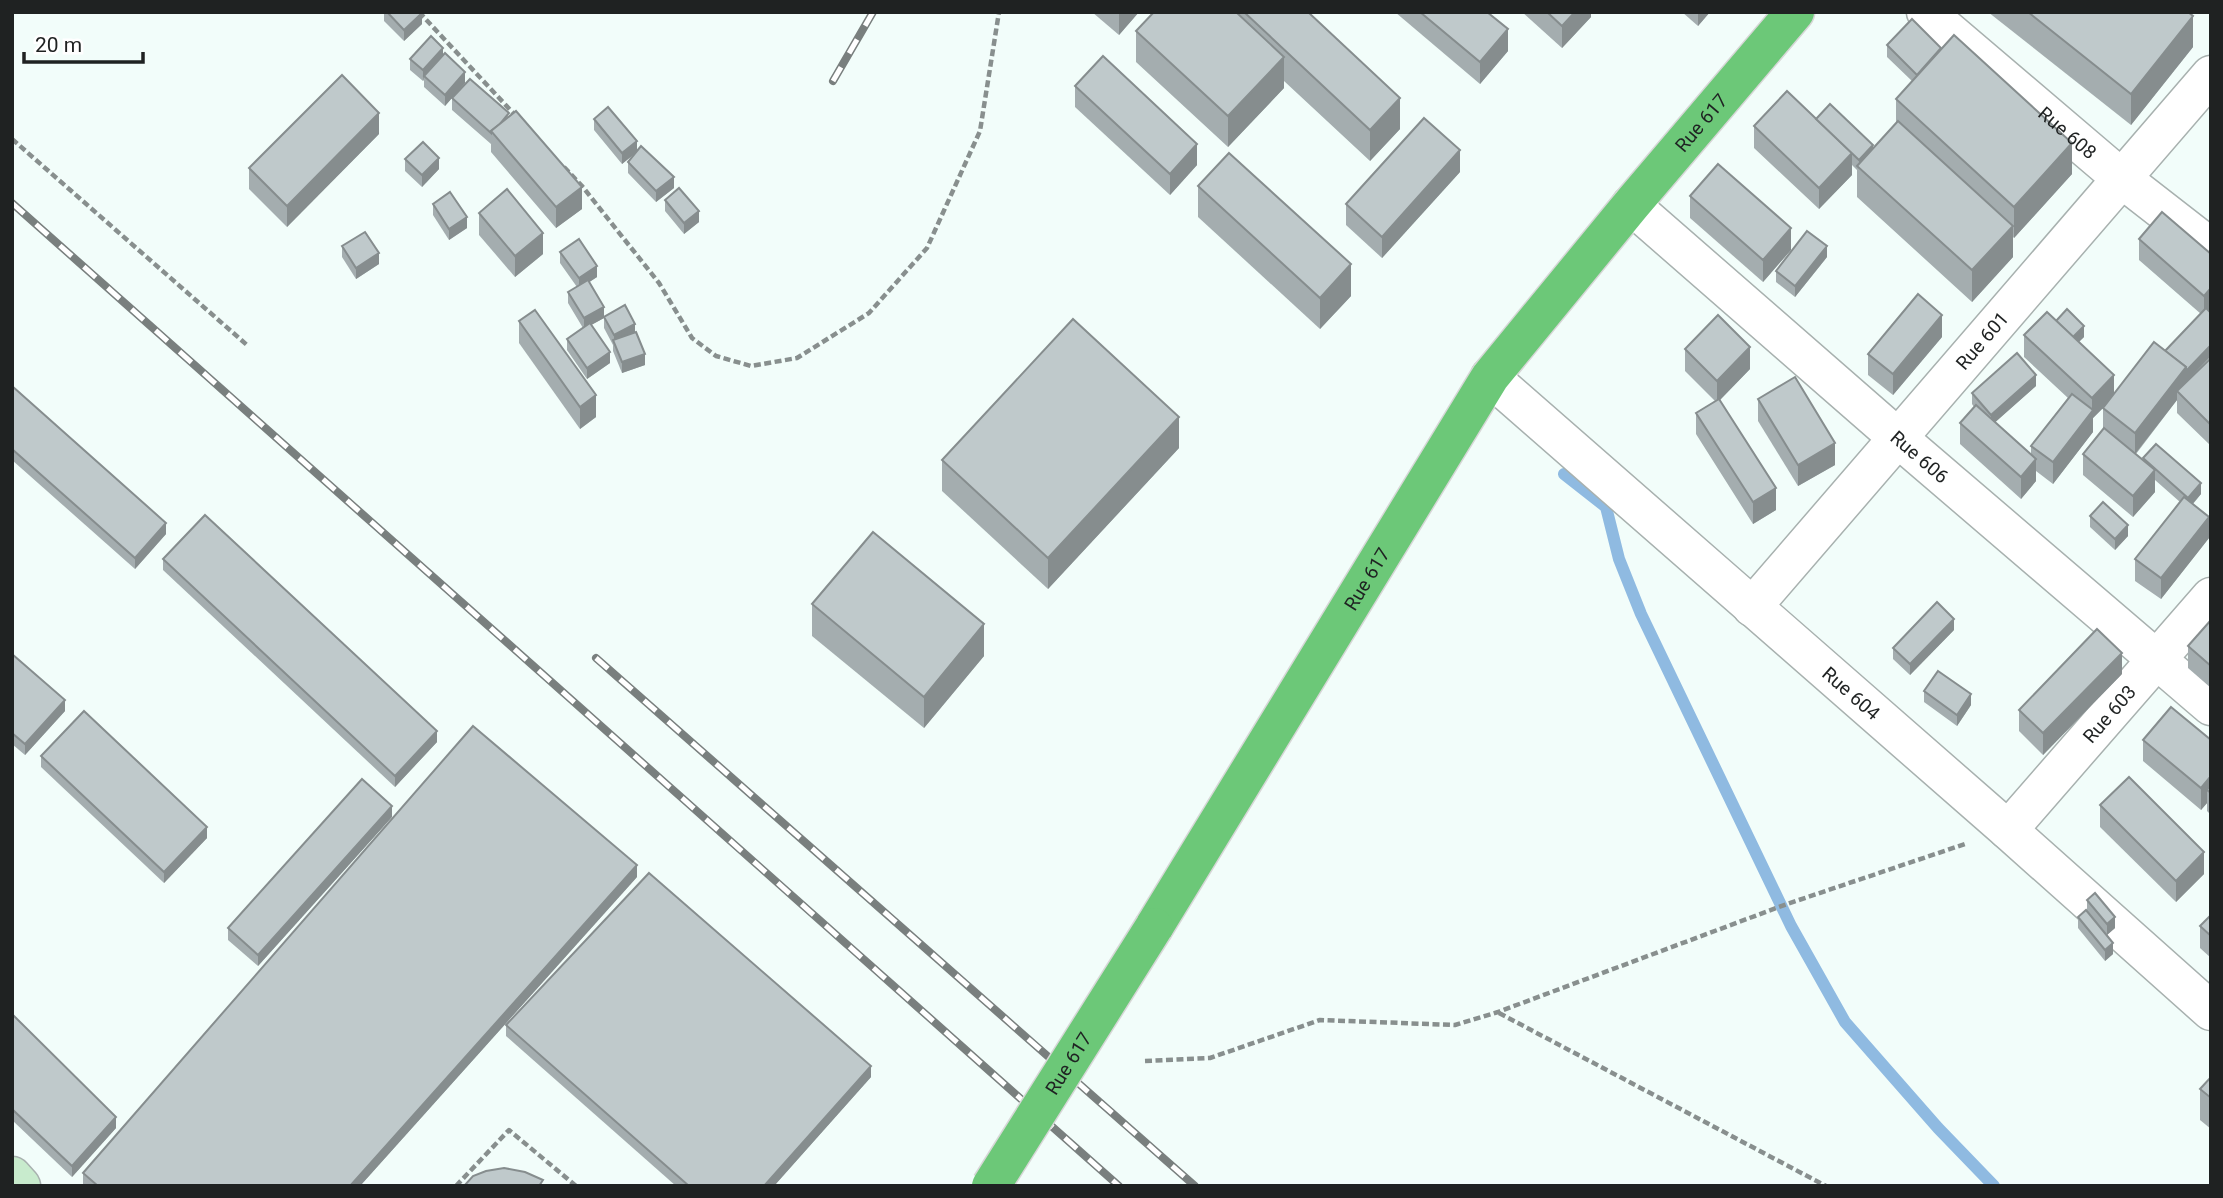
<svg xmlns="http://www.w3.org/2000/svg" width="2223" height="1198" font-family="Roboto,sans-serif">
  <rect width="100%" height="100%" fill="#f2fdfa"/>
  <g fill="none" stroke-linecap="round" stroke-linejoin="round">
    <polyline stroke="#8fbae1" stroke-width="12" points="1564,474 1606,507 1619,559 1641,614 1791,926 1845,1022 1938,1128 1994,1186"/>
    <defs>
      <g id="minor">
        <path id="s1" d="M1926 12 2121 178 2211 248"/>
        <path id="s2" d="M1631 205 1898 438 2211 706"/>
        <path id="s3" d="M1490 377 2008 830 2211 1011"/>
        <path id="s4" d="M1752 607 2211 75"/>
        <path id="s5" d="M2008 830 2211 597"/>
      </g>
      <polyline id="secondary" points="12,1176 21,1186"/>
      <g id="trunk">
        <path id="s6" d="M1154 927 1490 377 1631 205 1795 12"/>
      </g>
    </defs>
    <use href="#minor" stroke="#a8b1af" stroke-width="41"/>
    <use href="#secondary" stroke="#a8b1af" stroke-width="41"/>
    <use href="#trunk" stroke="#d7d7d7" stroke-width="41"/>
    <g stroke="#888f8e" stroke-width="4.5" stroke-dasharray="7 3.5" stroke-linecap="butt">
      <polyline points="419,12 515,115"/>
      <polyline points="12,139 247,345"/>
      <polyline points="564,167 582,186 659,283 692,338 716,356 751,366 797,358 869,313 927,248 980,131 999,12"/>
      <polyline points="1499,1013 1826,1186"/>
      <polyline points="1145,1061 1210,1058 1320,1020 1455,1025 1498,1012 1787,904 1965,844"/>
      <polyline points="456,1186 509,1130 576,1186"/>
    </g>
    <use href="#minor" stroke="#fff" stroke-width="38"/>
    <use href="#secondary" stroke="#c8ebcd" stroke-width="38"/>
    <use href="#trunk" stroke="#6cc878" stroke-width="38"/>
    <defs>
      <g id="rail">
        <polyline points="833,81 873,12"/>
        <polyline points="12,203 1119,1186"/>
        <polyline points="596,658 1195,1186"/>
      </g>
    </defs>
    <use href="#rail" stroke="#797f7e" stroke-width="8"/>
    <use href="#rail" stroke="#fff" stroke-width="5" stroke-dasharray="16" stroke-linecap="butt"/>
    <defs>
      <g id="trunk-bridge">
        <path id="s7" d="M991 1186 1154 927"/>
      </g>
    </defs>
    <use href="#trunk-bridge" stroke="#d7d7d7" stroke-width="41" stroke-linecap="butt"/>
    <use href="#trunk-bridge" stroke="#6cc878" stroke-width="38"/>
  </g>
  <g fill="#a4adaf">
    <polygon points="384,12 421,12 422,24 404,41 384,21"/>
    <polygon points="1092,12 1139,12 1119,35"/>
    <polygon points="1154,12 1308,12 1400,129 1370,161 1284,81 1284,88 1228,147 1136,62 1136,31"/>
    <polygon points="1395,12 1487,12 1508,51 1480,84"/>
    <polygon points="1522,12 1591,12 1591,17 1562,48"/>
    <polygon points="1682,12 1710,12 1698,26"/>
    <polygon points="1988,12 2188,12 2193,47 2131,125"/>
    <polygon points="1887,45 1941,48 2072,174 2014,238 2013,237 2013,257 1972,302 1857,197 1857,170 1852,165 1852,175 1819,209 1754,148 1754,126 1816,119 1873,148 1896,124 1896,99 1912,81 1887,57"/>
    <polygon points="443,55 465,83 445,106 424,87 424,80 423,81 410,70 410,59"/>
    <polygon points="1075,86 1197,165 1170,195 1075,107"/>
    <polygon points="452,98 509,116 582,209 556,228 491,152 491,144 452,110"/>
    <polygon points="594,119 637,152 674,188 656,202 628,173 628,162 635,153 622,164 594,130"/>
    <polygon points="379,134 287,227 249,189 249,168"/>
    <polygon points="405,159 439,169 422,187 405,171"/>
    <polygon points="1460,172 1382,258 1346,225 1346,204"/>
    <polygon points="1198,186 1351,296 1320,329 1198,217"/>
    <polygon points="1690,196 1791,250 1763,282 1690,218"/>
    <polygon points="665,200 699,222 684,234 665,211"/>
    <polygon points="433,204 467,228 449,240 433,215"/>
    <polygon points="479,213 543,254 515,277 479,235"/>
    <polygon points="2139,239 2211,254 2211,309 2209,311 2211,313 2211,356 2186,382 2211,358 2211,446 2177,413 2177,400 2136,454 2143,460 2143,458 2201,494 2193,504 2209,538 2161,599 2135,581 2135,559 2180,502 2155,480 2155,492 2133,517 2083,475 2083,454 2103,430 2103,408 2105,406 2093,418 2093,432 2053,484 2036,471 2036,481 2021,499 1960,444 1960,423 1974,407 1972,404 1972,393 2036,386 1995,422 2031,454 2031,446 2068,398 2024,357 2024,335 2056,321 2084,337 2079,342 2114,395 2165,351 2201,314 2139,260"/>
    <polygon points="342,246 379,264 356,279 342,257"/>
    <polygon points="560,252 597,277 589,282 604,318 591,325 610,363 587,379 567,350 567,339 583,328 568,303 568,292 577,287 560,263"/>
    <polygon points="1827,257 1795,297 1776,282 1776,271"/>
    <polygon points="604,317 635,332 645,365 622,373 613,351 613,345 604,328"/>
    <polygon points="519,321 596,417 580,429 519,343"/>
    <polygon points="1942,337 1893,395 1868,375 1868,354"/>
    <polygon points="1685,349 1750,369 1720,400 1776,510 1753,524 1696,434 1696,413 1715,401 1685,371"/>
    <polygon points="12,386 166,534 135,569 12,460"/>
    <polygon points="1758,399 1835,465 1798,486 1758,421"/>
    <polygon points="1179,448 1048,589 942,491 942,460"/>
    <polygon points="2090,516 2128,536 2115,550 2090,527"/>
    <polygon points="163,559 437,742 395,787 163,570"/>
    <polygon points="812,604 984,656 924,728 812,636"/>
    <polygon points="2211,620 2211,688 2188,668 2188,646"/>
    <polygon points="1954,630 1910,675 1893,659 1893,648"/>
    <polygon points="12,654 65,711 25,755 12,744"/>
    <polygon points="2122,674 2043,755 2019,731 2019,710"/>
    <polygon points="1924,691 1971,705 1957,726 1924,702"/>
    <polygon points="2143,740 2211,740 2211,815 2207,811 2207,803 2201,810 2143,761"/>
    <polygon points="41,756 207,838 164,883 41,767"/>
    <polygon points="2100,805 2204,874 2176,902 2100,827"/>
    <polygon points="392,817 258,966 228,940 228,928"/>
    <polygon points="637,877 360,1186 86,1186 83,1184 83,1173"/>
    <polygon points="2087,900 2115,928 2107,935 2087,911"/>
    <polygon points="2211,915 2211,958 2200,948 2200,926"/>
    <polygon points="2078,917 2113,954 2105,961 2078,928"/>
    <polygon points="12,1014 116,1128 72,1177 12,1120"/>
    <polygon points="506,1025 871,1077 774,1186 676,1186 506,1036"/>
    <polygon points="2211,1077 2211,1129 2200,1120 2200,1089"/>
  </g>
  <g fill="#868d8e">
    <polygon points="1120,12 1139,12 1119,35 1119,14"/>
    <polygon points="1575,12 1591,12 1591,17 1562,48 1562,26"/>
    <polygon points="1698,12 1710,12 1698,26"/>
    <polygon points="422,13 422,24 404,41 404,30"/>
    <polygon points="2193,16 2193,47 2131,125 2131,94"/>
    <polygon points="1508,29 1508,51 1480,84 1480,62"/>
    <polygon points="443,48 443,59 424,76 423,81 423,70"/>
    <polygon points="1284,57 1284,88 1228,147 1228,116"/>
    <polygon points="465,72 465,83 445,106 445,95"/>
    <polygon points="1400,98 1400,129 1370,161 1370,130"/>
    <polygon points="379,113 379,134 287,227 287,206"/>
    <polygon points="637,141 637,152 622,164 622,153"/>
    <polygon points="2072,143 2072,174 2014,238 2014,207"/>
    <polygon points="1197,144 1197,165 1170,195 1170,174"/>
    <polygon points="1873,145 1873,156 1859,167 1859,160"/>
    <polygon points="1460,150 1460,172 1382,258 1382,237"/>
    <polygon points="1852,153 1852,175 1819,209 1819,188"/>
    <polygon points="439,158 439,169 422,187 422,175"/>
    <polygon points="674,177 674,188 656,202 656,191"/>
    <polygon points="582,187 582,209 556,228 556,207"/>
    <polygon points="699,211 699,222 684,234 684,223"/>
    <polygon points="467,217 467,228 449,240 449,229"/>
    <polygon points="2013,226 2013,257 1972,302 1972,270"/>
    <polygon points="1791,228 1791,250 1763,282 1763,260"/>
    <polygon points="543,233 543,254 515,277 515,256"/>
    <polygon points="1827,246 1827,257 1795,297 1795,286"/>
    <polygon points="379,253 379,264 356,279 356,268"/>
    <polygon points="1351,264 1351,296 1320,329 1320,298"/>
    <polygon points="597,266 597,277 579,289 579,278"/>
    <polygon points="2211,288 2211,309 2204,317 2204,296"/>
    <polygon points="604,307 604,318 584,329 584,318"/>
    <polygon points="1942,315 1942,337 1893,395 1893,374"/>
    <polygon points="635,324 635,335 614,341 614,335"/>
    <polygon points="2084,326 2084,337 2072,348 2072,337"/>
    <polygon points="2211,345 2211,356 2177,391 2177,400 2135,454 2135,433 2186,367"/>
    <polygon points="1750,347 1750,369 1717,403 1717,381"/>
    <polygon points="610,352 610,363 587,379 587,368"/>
    <polygon points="645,354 645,365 622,373 622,362"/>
    <polygon points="2036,375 2036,386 1991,426 1991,415"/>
    <polygon points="2114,375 2114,397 2093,418 2093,432 2053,484 2053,462 2092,412 2092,398"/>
    <polygon points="596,395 596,417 580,429 580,407"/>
    <polygon points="1179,417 1179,448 1048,589 1048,558"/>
    <polygon points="1835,443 1835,465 1798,486 1798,465"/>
    <polygon points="2036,459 2036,481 2021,499 2021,477"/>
    <polygon points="2155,470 2155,492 2133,517 2133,496"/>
    <polygon points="2201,483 2201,494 2188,509 2188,498"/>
    <polygon points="1776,488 1776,510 1753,524 1753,502"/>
    <polygon points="2209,517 2209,538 2161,599 2161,578"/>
    <polygon points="166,523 166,534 135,569 135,558"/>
    <polygon points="2128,525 2128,536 2115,550 2115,539"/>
    <polygon points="1954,619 1954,630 1910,675 1910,664"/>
    <polygon points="984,624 984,656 924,728 924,697"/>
    <polygon points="2122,653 2122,674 2043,755 2043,733"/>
    <polygon points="1971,694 1971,705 1957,726 1957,715"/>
    <polygon points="65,700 65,711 25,755 25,744"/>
    <polygon points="437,731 437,742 395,787 395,776"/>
    <polygon points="2211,776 2211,793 2207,790 2207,803 2201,810 2201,788"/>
    <polygon points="392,806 392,817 258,966 258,955"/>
    <polygon points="207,827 207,838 164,883 164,872"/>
    <polygon points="2204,852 2204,874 2176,902 2176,881"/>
    <polygon points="637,865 637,877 360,1186 350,1186"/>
    <polygon points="2115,917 2115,928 2107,935 2107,924"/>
    <polygon points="2113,943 2113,954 2105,961 2105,950"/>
    <polygon points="871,1066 871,1077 774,1186 764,1186"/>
    <polygon points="116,1117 116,1128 72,1177 72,1166"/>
  </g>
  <g fill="#bfc9cb" stroke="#868d8e" stroke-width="2">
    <polygon points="387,12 421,12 422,13 404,30"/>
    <polygon points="1154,12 1236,12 1284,57 1228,116 1136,31"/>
    <polygon points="1244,12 1308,12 1400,98 1370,130"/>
    <polygon points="1420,12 1487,12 1508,29 1480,62"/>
    <polygon points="1547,12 1575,12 1562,26"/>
    <polygon points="2028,12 2188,12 2193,16 2131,94"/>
    <polygon points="1912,19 1941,48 1917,75 1887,45"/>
    <polygon points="1954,35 2072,143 2014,207 1896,99"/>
    <polygon points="431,36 443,48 423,70 410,59"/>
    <polygon points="445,53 465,72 445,95 424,76"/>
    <polygon points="1103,56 1197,144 1170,174 1075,86"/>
    <polygon points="342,75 379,113 287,206 249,168"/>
    <polygon points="470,79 509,113 500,124 491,131 491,133 452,98"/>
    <polygon points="1787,91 1852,153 1819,188 1754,126"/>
    <polygon points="1830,104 1873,145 1859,160 1816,119"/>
    <polygon points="608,107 637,141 622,153 594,119"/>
    <polygon points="516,111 582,187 556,207 491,131"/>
    <polygon points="1424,118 1460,150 1382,237 1346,204"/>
    <polygon points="1898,121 2013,226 1972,270 1857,166"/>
    <polygon points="423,142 439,158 422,175 405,159"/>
    <polygon points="641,146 674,177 656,191 628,162"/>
    <polygon points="1229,153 1351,264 1320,298 1198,186"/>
    <polygon points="1718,164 1791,228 1763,260 1690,196"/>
    <polygon points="679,188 699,211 684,223 665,200"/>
    <polygon points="507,189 543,233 515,256 479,213"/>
    <polygon points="450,192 467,217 449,229 433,204"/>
    <polygon points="2162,212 2211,254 2211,288 2204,296 2139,239"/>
    <polygon points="1807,231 1827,246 1795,286 1776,271"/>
    <polygon points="365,232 379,253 356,268 342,246"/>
    <polygon points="579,239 597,266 579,278 560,252"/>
    <polygon points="588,280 604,307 584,318 568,292"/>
    <polygon points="1918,294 1942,315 1893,374 1868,354"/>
    <polygon points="625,305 635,324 614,335 604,317"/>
    <polygon points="2206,308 2211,313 2211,345 2186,371 2186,367 2165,351"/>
    <polygon points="2067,309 2084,326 2073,337 2056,321"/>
    <polygon points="535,310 596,395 580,407 519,321"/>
    <polygon points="2047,312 2114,375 2092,398 2024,335"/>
    <polygon points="1718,315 1750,347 1717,381 1685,349"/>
    <polygon points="1073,319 1179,417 1048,558 942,460"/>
    <polygon points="590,323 610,352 587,368 567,339"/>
    <polygon points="636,332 645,354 622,362 613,340"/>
    <polygon points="2154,342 2186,367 2135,433 2103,408"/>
    <polygon points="2017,353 2036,375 1991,415 1972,393"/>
    <polygon points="2211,358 2211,425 2177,391"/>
    <polygon points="1795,377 1835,443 1798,465 1758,399"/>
    <polygon points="12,386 166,523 135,558 12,449"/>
    <polygon points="2072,394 2093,410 2053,462 2031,446"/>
    <polygon points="1719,399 1776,488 1753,502 1696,413"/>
    <polygon points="1976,405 2036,459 2021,477 1960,423"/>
    <polygon points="2104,428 2155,470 2133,496 2083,454"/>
    <polygon points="2156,444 2201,483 2188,498 2143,458"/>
    <polygon points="2184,497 2209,517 2161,578 2135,559"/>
    <polygon points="2103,502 2128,525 2115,539 2090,516"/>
    <polygon points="205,515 437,731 395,776 163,559"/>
    <polygon points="873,532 984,624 924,697 812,604"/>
    <polygon points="1937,602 1954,619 1910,664 1893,648"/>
    <polygon points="2211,620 2211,666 2188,646"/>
    <polygon points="2097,629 2122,653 2043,733 2019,710"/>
    <polygon points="12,654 65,700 25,744 12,733"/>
    <polygon points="1938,671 1971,694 1957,715 1924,691"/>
    <polygon points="2171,707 2211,740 2211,776 2201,788 2143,740"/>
    <polygon points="84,711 207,827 164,872 41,756"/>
    <polygon points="473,726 637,865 350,1186 98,1186 83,1173"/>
    <polygon points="2129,777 2204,852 2176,881 2100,805"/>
    <polygon points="362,779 392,806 258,955 228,928"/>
    <polygon points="2211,785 2211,793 2207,790"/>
    <polygon points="649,873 871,1066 764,1186 689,1186 506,1025"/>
    <polygon points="2095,893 2115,917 2107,924 2087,900"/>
    <polygon points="2086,910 2113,943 2105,950 2078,917"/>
    <polygon points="2211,915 2211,936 2200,926"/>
    <polygon points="12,1014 116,1117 72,1166 12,1109"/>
    <polygon points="2211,1077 2211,1098 2200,1089"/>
    <polygon points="504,1168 525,1172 543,1180 539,1186 464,1186 473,1176 486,1171"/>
  </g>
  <g text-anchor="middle" stroke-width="5" stroke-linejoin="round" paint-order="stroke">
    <g font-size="19" fill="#1f2222" stroke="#fff">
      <text dy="7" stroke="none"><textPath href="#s6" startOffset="975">Rue 617</textPath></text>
      <text dy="7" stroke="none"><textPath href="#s1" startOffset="186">Rue 608</textPath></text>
      <text dy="7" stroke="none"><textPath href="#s4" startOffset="352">Rue 601</textPath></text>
      <text dy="7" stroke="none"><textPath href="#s2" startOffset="383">Rue 606</textPath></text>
      <text dy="7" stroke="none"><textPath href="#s6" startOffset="408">Rue 617</textPath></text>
      <text dy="7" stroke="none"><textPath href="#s3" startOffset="480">Rue 604</textPath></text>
      <text dy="7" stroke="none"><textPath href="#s5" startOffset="154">Rue 603</textPath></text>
      <text dy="7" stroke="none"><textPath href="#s7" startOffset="145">Rue 617</textPath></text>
    </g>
  </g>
  <rect width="2223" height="1198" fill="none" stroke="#1f2222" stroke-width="28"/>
  <path d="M24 52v10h119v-10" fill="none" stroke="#1f2222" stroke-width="3.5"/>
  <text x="35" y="52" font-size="21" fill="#1f2222" stroke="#ffffff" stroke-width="5" paint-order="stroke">20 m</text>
</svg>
